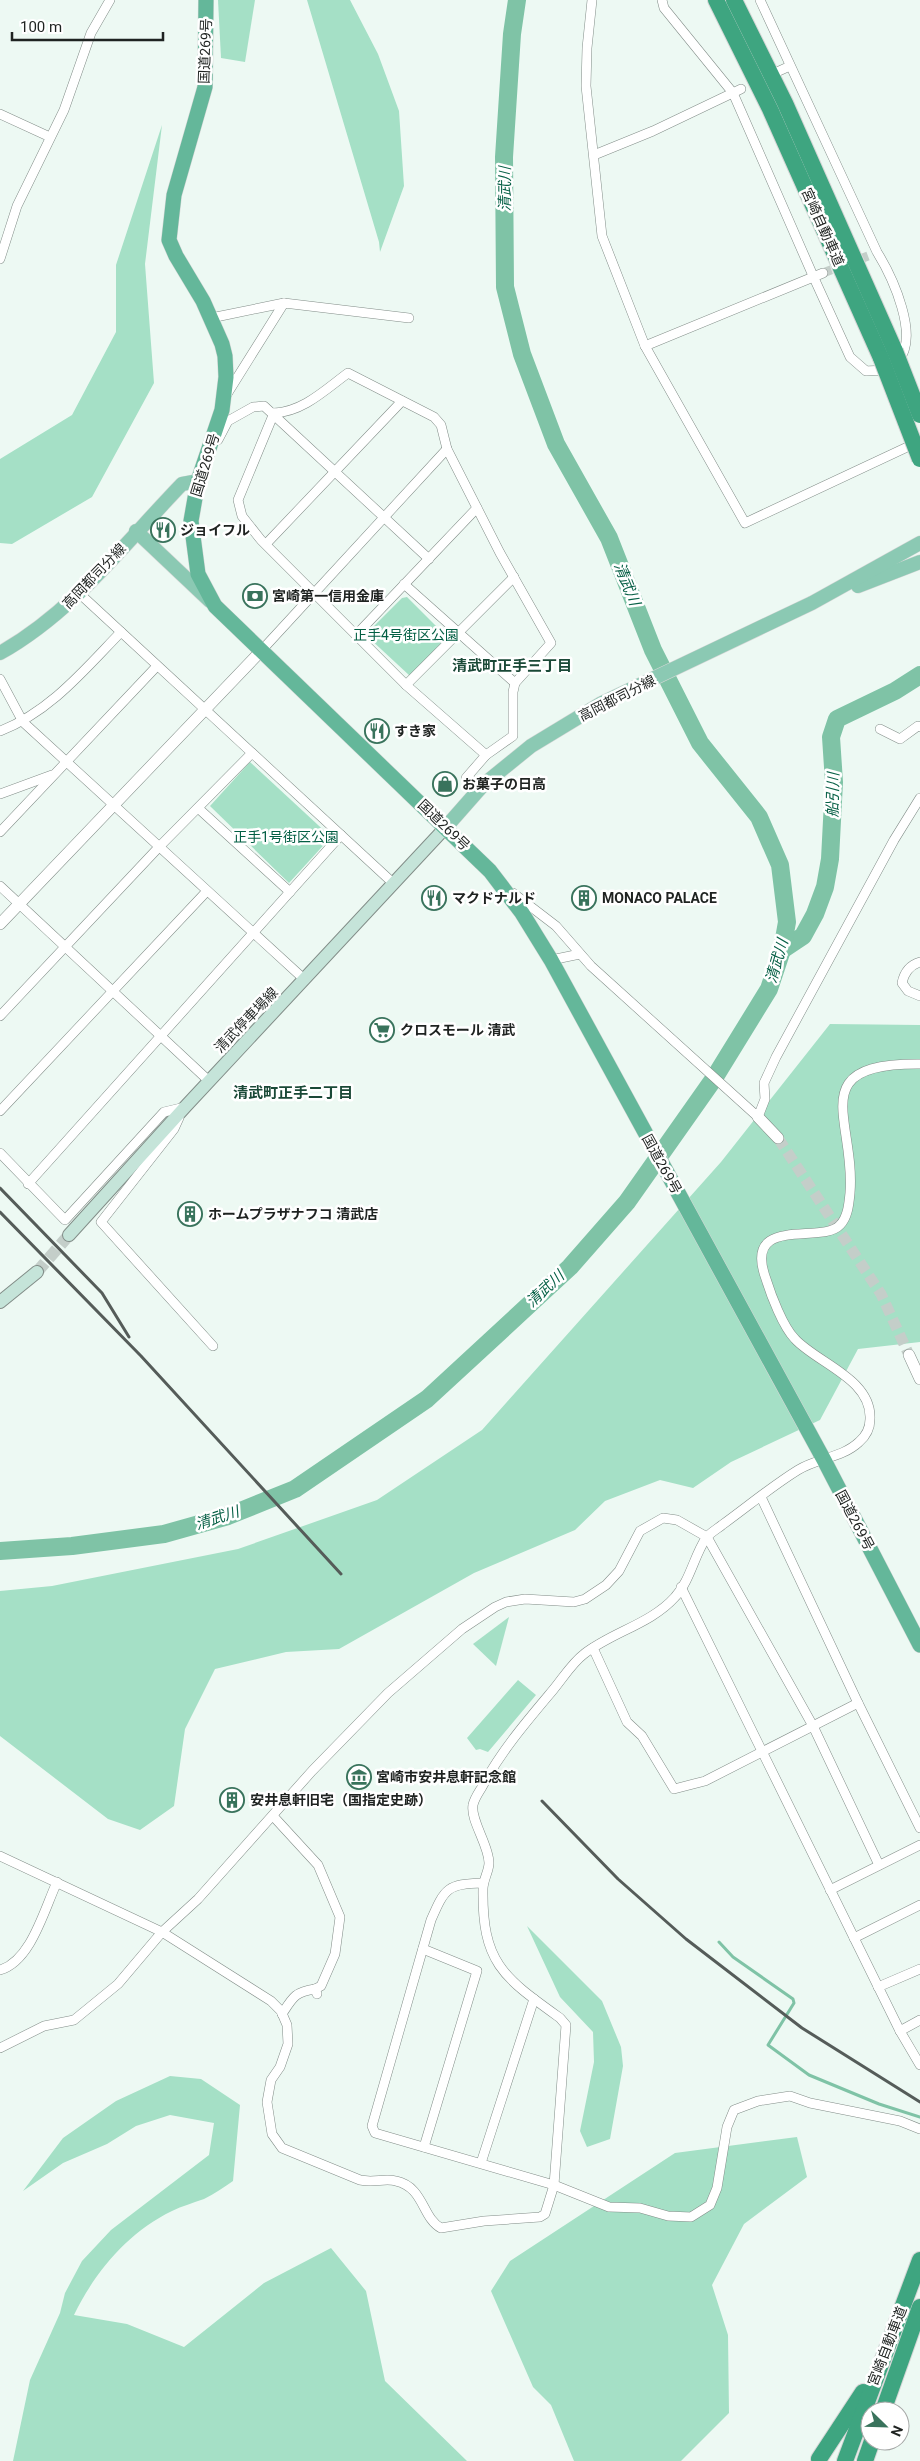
<svg xmlns="http://www.w3.org/2000/svg" width="920" height="2461" font-family="Roboto,'Noto Sans JP',sans-serif">
  <rect width="100%" height="100%" fill="#edf9f3"/>
  <g fill="#a5e0c6">
    <polygon points="218,0 255,0 245,62 221,58"/>
    <polygon points="307,0 350,0 378,54 399,111 404,186 380,252 379,242"/>
    <polygon points="162,125 145,264 154,383 92,497 12,544 0,543 0,459 72,415 116,332 116,265"/>
    <polygon points="407,597 445,635 446,638 410,676 368,637 367,633 402,598"/>
    <polygon points="250,762 331,837 289,883 210,806"/>
    <polygon points="830,1024 920,1025 920,1342 858,1349 820,1420 731,1462 693,1488 660,1480 605,1501 575,1530 474,1573 339,1649 286,1652 215,1669 185,1729 174,1806 140,1830 108,1819 0,1736 0,1591 52,1586 238,1549 377,1500 482,1430 721,1162"/>
    <polygon points="509,1617 496,1666 473,1644"/>
    <polygon points="518,1680 536,1695 488,1752 480,1749 476,1750 467,1738"/>
    <polygon points="527,1926 602,2001 621,2047 623,2066 610,2139 587,2147 580,2131 594,2062 593,2032 560,1997"/>
    <path d="M170 2076 201 2079 240 2105 233 2181C224 2187 214 2194 204 2199 193 2203 182 2206 172 2211 127 2233 95 2272 74 2315L127 2324 184 2347 264 2283 331 2248 366 2291 385 2381 467 2461H13L30 2380 60 2313 65 2293 82 2261 111 2230 209 2155 214 2123 170 2115 136 2126 107 2144 63 2163 23 2191 63 2138 116 2101Z"/>
    <polygon points="797,2137 807,2177 744,2224 712,2285 728,2335 729,2413 681,2461 574,2461 551,2405 533,2387 491,2291 510,2261 675,2153"/>
  </g>
  <g fill="none" stroke-linecap="round" stroke-linejoin="round">
    <polyline stroke="#7fc3a6" stroke-width="3" points="719,1942 733,1957 793,1999 794,2003 768,2045 809,2075 879,2104 920,2117"/>
    <g stroke="#7fc3a6" stroke-width="18">
      <polyline points="782,950 803,936 815,914 825,887 830,859 834,782 831,737 837,719 895,691 920,675"/>
      <polyline points="0,1551 72,1546 164,1534 228,1516 295,1489 427,1399 570,1267 627,1202 713,1080 769,989 782,950 787,922 780,865 759,817 700,743 653,650 609,538 556,444 522,354 505,287 504,157 512,34 517,0"/>
    </g>
    <polyline stroke="#c4cec9" stroke-width="9" stroke-dasharray="9 4.5" stroke-linecap="butt" points="823,273 868,256"/>
    <polyline stroke="#c4cec9" stroke-width="11" stroke-dasharray="11 5.5" stroke-linecap="butt" points="778,1138 881,1294 909,1355"/>
    <polyline stroke="#c4cec9" stroke-width="12" stroke-dasharray="12 6" stroke-linecap="butt" points="37,1272 69,1235"/>
    <defs>
      <g id="minor">
        <polyline points="592,0 587,48 586,86 602,236 645,346 745,523 918,442"/>
        <path d="M662 0 664 8 733 93 814 278 850 357 866 371C872 370 879 371 885 370 890 369 894 364 898 361 920 337 893 278 877 252L760 0"/>
        <polyline points="779,71 790,66"/>
        <polyline points="0,114 50,137"/>
        <polyline points="594,155 653,131 741,89"/>
        <polyline points="0,259 17,206 64,110 91,33 110,0"/>
        <polyline points="211,318 284,303"/>
        <polyline points="645,346 823,273"/>
        <polyline points="227,394 284,303 409,318"/>
        <path d="M274 413C303 412 326 389 348 373L434 417 441 425 447 449 500 553 551 643 515 683 513 692V736L486 755"/>
        <polyline points="274,413 238,500 242,516 261,540 406,685 486,755 466,778 483,785"/>
        <polyline points="218,440 228,421 253,407 264,406 429,559"/>
        <polyline points="266,544 402,401"/>
        <polyline points="404,584 515,683"/>
        <polyline points="80,594 393,883"/>
        <polyline points="356,635 477,508"/>
        <polyline points="261,651 447,449"/>
        <polyline points="0,679 23,722 305,980"/>
        <polyline points="406,685 514,577"/>
        <polyline points="880,729 900,739 918,726 920,727"/>
        <path d="M0 731C50 712 85 669 121 632"/>
        <polyline points="0,794 52,775"/>
        <polyline points="198,808 290,892"/>
        <polyline points="0,832 157,666"/>
        <polyline points="0,886 209,1081"/>
        <polyline points="513,893 556,926 591,966 758,1117 765,1099 764,1083 776,1057 894,840 920,798"/>
        <polyline points="551,960 580,954"/>
        <path d="M920 962C910 965 904 973 902 983L908 991 920 996"/>
        <polyline points="0,1016 159,847 252,753"/>
        <polyline points="0,1111 207,891"/>
        <polyline points="179,1118 174,1129 101,1222 213,1346"/>
        <polyline points="0,1153 65,1220 164,1112 185,1107"/>
        <polyline points="28,1184 341,835"/>
        <polyline points="761,1497 858,1703 920,1828"/>
        <polyline points="681,1587 900,2031 920,2065"/>
        <polyline points="593,1648 627,1722 642,1736 674,1789 705,1781 858,1703"/>
        <polyline points="273,1816 318,1865 340,1917 335,1954 321,1986 315,1989"/>
        <path d="M0 1856 162 1932 271 2001 281 2011 287 2025 288 2044 280 2067 271 2080 267 2102 272 2134 282 2148 360 2180C374 2183 385 2178 396 2181 424 2187 422 2218 441 2228L484 2221 540 2217 545 2214 554 2185 566 2025 560 2018C503 1977 482 1963 483 1889 483 1880 489 1871 489 1863 489 1845 470 1820 473 1805 474 1799 479 1792 482 1787 501 1751 527 1721 553 1690 563 1678 572 1663 584 1654 612 1632 651 1624 675 1597 690 1581 694 1556 706 1538 710 1533 717 1529 722 1525 747 1507 772 1486 798 1470 817 1458 842 1458 859 1442 866 1436 870 1428 870 1419 872 1379 817 1363 795 1339 783 1327 771 1295 766 1279 742 1214 822 1245 840 1225 848 1217 849 1203 850 1193 856 1120 802 1063 920 1064"/>
        <path d="M483 1883C447 1884 445 1888 431 1920L372 2126 375 2133 554 2185 609 2207 640 2208 668 2216 691 2217 710 2205 717 2188 727 2127 734 2110 758 2101 790 2096 810 2103 900 2121 920 2129"/>
        <polyline points="830,1890 920,1845"/>
        <polyline points="854,1938 920,1905"/>
        <polyline points="423,1949 477,1971 424,2147"/>
        <path d="M0 1970C31 1961 44 1910 57 1882"/>
        <polyline points="878,1987 920,1969"/>
        <path d="M282 2014C293 1997 295 1992 315 1989L317 1994"/>
        <polyline points="900,2031 920,2020"/>
        <polyline points="0,2048 44,2026 74,2020 118,1984 162,1932 198,1899 312,1771 388,1693 462,1629 495,1607 506,1602 525,1599 574,1602 585,1599 606,1585 619,1571 640,1531 663,1518 677,1520 707,1537 813,1726 879,1865"/>
        <polyline points="481,2163 534,1999"/>
      </g>
      <g id="tertiary">
        <polyline points="0,924 261,651"/>
        <polyline points="758,1117 778,1138"/>
        <polyline points="909,1355 920,1379"/>
      </g>
      <g id="secondary">
        <polyline points="69,1235 185,1107 446,827"/>
        <polyline points="0,1302 37,1272"/>
      </g>
      <g id="primary">
        <polyline points="136,531 210,601"/>
        <polyline points="858,586 920,562"/>
        <path d="M0 653C73 612 124 544 182 484L198 481"/>
        <polyline points="446,827 483,785 531,746 602,703 812,603 920,543"/>
      </g>
      <polyline id="trunk" points="206,0 205,87 174,195 169,240 176,256 203,301 222,344 225,356 226,377 222,410 198,481 191,521 198,574 215,606 490,871 522,913 551,960 824,1460 920,1645"/>
      <g id="motorway">
        <polyline points="716,0 770,109 881,358"/>
        <polyline points="734,0 785,103 895,351"/>
        <polyline points="883,2411 920,2307"/>
        <polyline points="819,2459 863,2392"/>
        <polyline points="845,2461 920,2260"/>
        <polyline points="865,2461 872,2441"/>
      </g>
    </defs>
    <use href="#minor" stroke="#828d88" stroke-width="10"/>
    <use href="#tertiary" stroke="#828d88" stroke-width="12"/>
    <use href="#secondary" stroke="#828d88" stroke-width="14"/>
    <use href="#primary" stroke="#d7d7d7" stroke-width="15"/>
    <use href="#trunk" stroke="#d7d7d7" stroke-width="16"/>
    <use href="#motorway" stroke="#d7d7d7" stroke-width="18"/>
    <use href="#minor" stroke="#fff" stroke-width="9"/>
    <use href="#tertiary" stroke="#fff" stroke-width="11"/>
    <use href="#secondary" stroke="#c5e4d9" stroke-width="12"/>
    <use href="#primary" stroke="#8bc9b3" stroke-width="14"/>
    <use href="#trunk" stroke="#64b79a" stroke-width="15"/>
    <use href="#motorway" stroke="#3ea580" stroke-width="16"/>
    <g stroke="#555c59" stroke-width="3">
      <polyline points="0,1188 102,1293 129,1337"/>
      <polyline points="0,1212 141,1356 341,1574"/>
      <polyline points="542,1801 618,1879 686,1939 802,2028 920,2102"/>
    </g>
    <defs>
      <g id="motorway-bridge">
        <polyline points="895,351 920,415"/>
        <polyline points="881,358 920,459"/>
      </g>
    </defs>
    <use href="#motorway-bridge" stroke="#d7d7d7" stroke-width="18" stroke-linecap="butt"/>
    <use href="#motorway-bridge" stroke="#3ea580" stroke-width="16"/>
  </g>
  <defs>
    <symbol id="restaurant-ring" viewBox="-11 -11 22 22"><circle r="9.5" fill="#fff" stroke="#39735c" stroke-width="1.5"/><path d="M-5-6h1v4h1v-4h1v4h1v-4h1v5L-1.5 .5V6h-2V.5L-5-1ZM5-6V6H3V1.5H1.5Q1.5-4 5-6Z" fill="#39735c"/></symbol>
    <symbol id="bank-ring" viewBox="-11 -11 22 22"><circle r="9.5" fill="#fff" stroke="#39735c" stroke-width="1.5"/><path d="M-6-4H6V4H-6ZM0-2.3a2.3 2.3 0 1 0 0 4.6a2.3 2.3 0 1 0 0-4.6Z" fill="#39735c"/></symbol>
    <symbol id="shop-ring" viewBox="-11 -11 22 22"><circle r="9.5" fill="#fff" stroke="#39735c" stroke-width="1.5"/><path d="M-5-2.5h2.3a2.7 3.5 0 0 1 5.4 0H5L5.5 6h-11ZM-1.5-2.5h3a1.5 2.3 0 0 0-3 0Z" fill="#39735c"/></symbol>
    <symbol id="building-ring" viewBox="-11 -11 22 22"><circle r="9.5" fill="#fff" stroke="#39735c" stroke-width="1.5"/><path d="M-4-6H4V6H1V3H-1V6H-4ZM-2.5-4.3h1.7v1.8h-1.7ZM.8-4.3h1.7v1.8H.8ZM-2.5-1h1.7V.8h-1.7ZM.8-1h1.7V.8H.8Z" fill="#39735c"/></symbol>
    <symbol id="supermarket-ring" viewBox="-11 -11 22 22"><circle r="9.5" fill="#fff" stroke="#39735c" stroke-width="1.5"/><path d="M-6-5.5h2.5l.6 2H6L4.5 2H-2.5L-4.4-4H-6ZM-1.5 3.2a1.3 1.3 0 1 0 .1 0ZM3 3.2a1.3 1.3 0 1 0 .1 0Z" fill="#39735c"/></symbol>
    <symbol id="museum-ring" viewBox="-11 -11 22 22"><circle r="9.5" fill="#fff" stroke="#39735c" stroke-width="1.5"/><path d="M0-6L6-3V-2H-6V-3ZM-5-1h2V3h-2ZM-1-1h2V3h-2ZM3-1h2V3H3ZM-6 4H6V6H-6Z" fill="#39735c"/></symbol>
  </defs>
  <g fill-rule="evenodd">
    <use href="#restaurant-ring" x="149" y="516" width="28" height="28"/>
    <use href="#bank-ring" x="241" y="582" width="28" height="28"/>
    <use href="#restaurant-ring" x="363" y="717" width="28" height="28"/>
    <use href="#shop-ring" x="431" y="770" width="28" height="28"/>
    <use href="#restaurant-ring" x="420" y="884" width="28" height="28"/>
    <use href="#building-ring" x="570" y="884" width="28" height="28"/>
    <use href="#supermarket-ring" x="368" y="1016" width="28" height="28"/>
    <use href="#building-ring" x="176" y="1200" width="28" height="28"/>
    <use href="#museum-ring" x="345" y="1763" width="28" height="28"/>
    <use href="#building-ring" x="218" y="1786" width="28" height="28"/>
  </g>
  <g text-anchor="middle" stroke-width="5" stroke-linejoin="round" paint-order="stroke">
    <g font-size="14" fill="#1f2321" stroke="#fff">
      <text transform="translate(205 51) rotate(-88)" y="5">国道269号</text>
      <text transform="translate(823 227) rotate(66)" y="5">宮崎自動車道</text>
      <text transform="translate(205 465) rotate(-73)" y="5">国道269号</text>
      <text transform="translate(94 576) rotate(-46)" y="5">高岡都司分線</text>
      <text transform="translate(617 698) rotate(-27)" y="5">高岡都司分線</text>
      <text transform="translate(444 825) rotate(44)" y="5">国道269号</text>
      <text transform="translate(246 1020) rotate(-46)" y="5">清武停車場線</text>
      <text transform="translate(662 1164) rotate(61)" y="5">国道269号</text>
      <text transform="translate(855 1520) rotate(62)" y="5">国道269号</text>
      <text transform="translate(887 2346) rotate(-69)" y="5">宮崎自動車道</text>
    </g>
    <g font-size="14" font-weight="bold" fill="#1f2321" stroke="#fff" text-anchor="start">
      <text x="180" y="535">ジョイフル</text>
      <text x="272" y="601">宮崎第一信用金庫</text>
      <text x="394" y="736">すき家</text>
      <text x="462" y="789">お菓子の日高</text>
      <text x="452" y="903">マクドナルド</text>
      <text x="602" y="903">MONACO PALACE</text>
      <text x="400" y="1035">クロスモール 清武</text>
      <text x="208" y="1219">ホームプラザナフコ 清武店</text>
      <text x="376" y="1782">宮崎市安井息軒記念館</text>
      <text x="250" y="1805">安井息軒旧宅（国指定史跡）</text>
    </g>
    <g font-size="14" fill="#035f44" stroke="#fff">
      <text x="406" y="640">正手4号街区公園</text>
      <text x="286" y="842">正手1号街区公園</text>
    </g>
    <g font-size="15" font-style="italic" fill="#086147" stroke="#fff">
      <text transform="translate(505 189) rotate(-90)" y="5">清武川</text>
      <text transform="translate(627 584) rotate(68)" y="5">清武川</text>
      <text transform="translate(833 795) rotate(-89)" y="5">船引川</text>
      <text transform="translate(777 961) rotate(-74)" y="5">清武川</text>
      <text transform="translate(545 1289) rotate(-43)" y="5">清武川</text>
      <text transform="translate(217 1518) rotate(-18)" y="5">清武川</text>
    </g>
    <g font-size="15" font-weight="bold" fill="#1a4937" stroke="#fff">
      <text x="512" y="671">清武町正手三丁目</text>
      <text x="293" y="1098">清武町正手二丁目</text>
    </g>
  </g>
  <g transform="translate(885 2426) rotate(113)"><circle r="24" fill="#ffffff" stroke="#a5a7a6"/>
  <path d="M0-4L9 19L0 12L-9 19Z" fill="#39735c"/>
  <text y="-8" font-size="14" font-weight="bold" text-anchor="middle" fill="#1f2321">N</text>
  </g>
  <path d="M12 32v8h151v-8" fill="none" stroke="#1f2321" stroke-width="2.5"/>
  <text x="20" y="32" font-size="15" fill="#1f2321" stroke="#ffffff" stroke-width="4" paint-order="stroke">100 m</text>
</svg>
